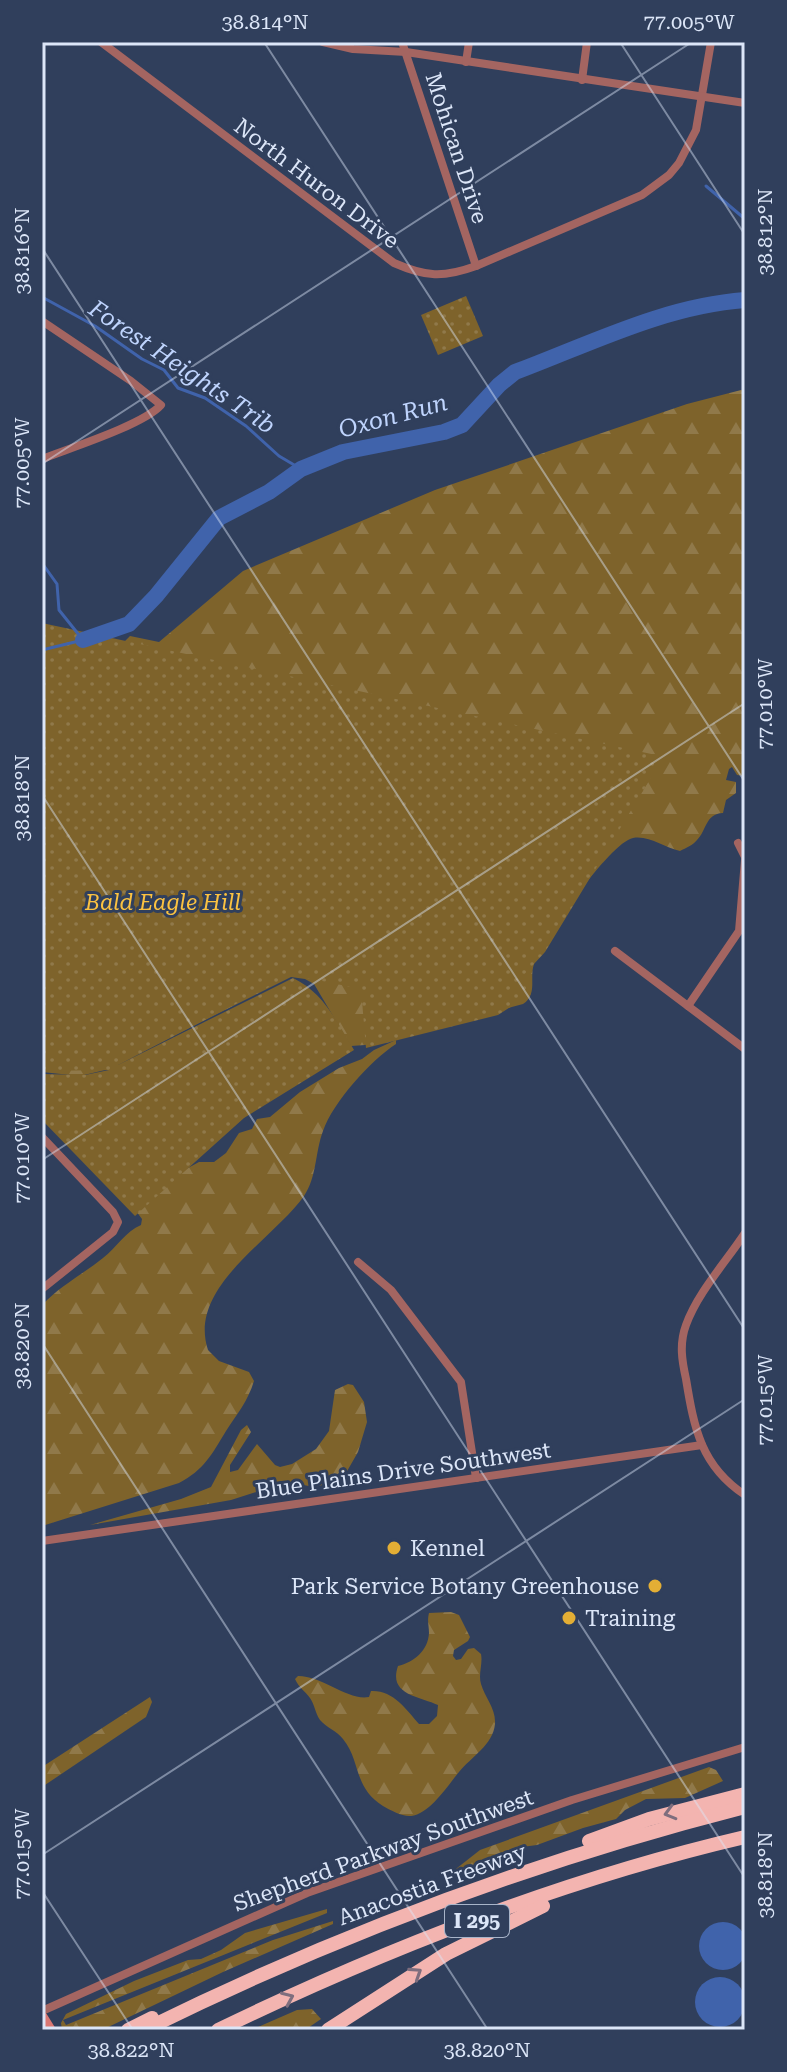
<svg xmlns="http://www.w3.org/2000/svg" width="787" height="2072" font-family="'Roboto Serif',serif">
  <defs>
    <pattern id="forest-firs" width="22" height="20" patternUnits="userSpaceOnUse" patternTransform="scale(2)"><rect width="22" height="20" fill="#7e632b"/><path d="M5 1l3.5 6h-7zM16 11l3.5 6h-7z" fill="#90794a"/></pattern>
    <pattern id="park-dots" width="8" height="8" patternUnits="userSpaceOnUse" patternTransform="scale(2)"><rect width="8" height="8" fill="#7e632b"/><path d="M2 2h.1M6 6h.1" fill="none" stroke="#90794a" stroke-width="1.8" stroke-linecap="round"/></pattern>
  </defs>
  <rect width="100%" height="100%" fill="#303f5c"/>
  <g fill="url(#forest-firs)">
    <path d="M745 389V776L737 775 732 767 729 769 726 780 736 782V793L726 800 723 813C705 814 707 830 697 840 693 845 686 848 680 851 665 848 649 835 633 838 609 843 543 940 534 964 529 978 538 994 523 1004L365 1045 351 1046 314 984 305 979 291 977 105 1070 80 1076 42 1072V664L123 643 130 636 159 642 243 571 435 490 687 404Z"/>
    <path d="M396 1040V1044C371 1060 333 1102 323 1131 315 1152 317 1177 304 1196 273 1240 187 1287 208 1350L219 1361 249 1372 254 1381C248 1401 237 1414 226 1431 212 1454 204 1470 179 1483L42 1526V1305C60 1286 83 1274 103 1258 116 1248 126 1231 141 1225L142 1219 136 1211 177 1174 199 1162H214L226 1153 239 1133 252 1129 257 1119 270 1117 300 1092 339 1068 362 1059 374 1050Z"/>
    <polygon points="348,1384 353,1385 364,1402 367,1422 358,1452 346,1473 336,1482 314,1487 288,1482 231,1500 90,1525 181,1499 211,1487 241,1430 247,1425 251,1432 230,1465 230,1472 238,1470 257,1444 275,1465 280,1467 292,1464 316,1449 329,1431 335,1390"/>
    <path d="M451 1612 459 1615 470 1637 468 1641 454 1650 453 1656 456 1660 461 1659 468 1649 474 1648 481 1654C483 1664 478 1674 481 1684 485 1698 496 1708 495 1724 493 1745 471 1757 459 1772 448 1785 430 1814 411 1816 403 1817 390 1810 383 1806 353 1787 361 1761 343 1739 337 1731 327 1728 320 1720 315 1713 315 1705 310 1698 305 1691 299 1688 295 1679L298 1676C323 1676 348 1701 369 1697L371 1691C393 1690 406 1709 419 1724H429L437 1716 438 1705C419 1696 388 1695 398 1666 414 1662 428 1651 429 1633 429 1626 427 1621 429 1613Z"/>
    <polygon points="150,1697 152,1702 146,1717 42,1787 42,1767"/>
    <polygon points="709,1767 716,1770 723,1781 685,1798 646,1799 625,1810 616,1819 583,1828 537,1845 514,1848 496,1855 470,1871 452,1875 452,1872 480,1850"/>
    <polygon points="327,1909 327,1913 63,2020 66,2025 273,1940 333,1921 333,1924 223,1972 102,2030 62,2030 61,2023 66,2014 134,1981 188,1960 201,1959 221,1950 245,1933"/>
    <polygon points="312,2009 321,2019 305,2030 251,2030 297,2010"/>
  </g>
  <g fill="url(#park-dots)">
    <polygon points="466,296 483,336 438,355 421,315"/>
    <path d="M42 623 656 755 658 766 545 952 522 977 531 994 498 1015 366 1048 361 989 292 975 116 1066 293 978C324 993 337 1022 354 1050L244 1118 135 1216 42 1120V1074L85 1075 109 1070 42 1071Z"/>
  </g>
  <g fill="#4063ab">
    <circle cx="723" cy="1946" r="24"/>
    <circle cx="720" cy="2002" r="25"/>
  </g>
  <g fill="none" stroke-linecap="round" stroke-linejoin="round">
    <g stroke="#4063ab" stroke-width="3">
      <polyline points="706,186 745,219"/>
      <polyline points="42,297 95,326 142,359 164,370 178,388 205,398 246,426 279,456 301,469"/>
      <polyline points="42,563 57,584 59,610 83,640 42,650"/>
    </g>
    <path stroke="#4063ab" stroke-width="16" d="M83 640 129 624 156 596 219 518 269 492 301 469 343 452 444 432 462 425 499 385 515 372C590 344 664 306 745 300"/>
    <g stroke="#a46561" stroke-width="8">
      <path d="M101 42 394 263C426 277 443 278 476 266L642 195 669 175 679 163 696 130 711 42"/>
      <polyline points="323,42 353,49 406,52 745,103"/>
      <polyline points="402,42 476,266"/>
      <polyline points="466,62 469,42"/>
      <polyline points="582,80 587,42"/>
      <path d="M42 321 131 381 161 405C143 425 70 448 42 459"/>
      <polyline points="738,843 745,857"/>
      <polyline points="615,951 745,1049"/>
      <polyline points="688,1006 739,931 745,860"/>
      <polyline points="42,1137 113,1212 118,1222 113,1232 42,1289"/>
      <path d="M745 1233C726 1262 698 1292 686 1325 679 1344 682 1361 686 1379 694 1428 701 1466 745 1495"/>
      <polyline points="358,1262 391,1290 461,1382 476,1478"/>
      <polyline points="42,1541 702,1445"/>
      <polyline points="42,2011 307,1893 572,1800 745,1747"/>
    </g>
    <polyline stroke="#da7773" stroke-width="11" points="42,2017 50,2030"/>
    <g stroke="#f3b4b0" stroke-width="14">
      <polyline points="589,1841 649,1819 745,1794"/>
      <polyline points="128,2030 152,2018"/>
      <path d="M144 2030C336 1935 537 1860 745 1807"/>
      <path d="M218 2030C383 1950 565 1879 745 1837"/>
      <polyline points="328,2030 446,1954 543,1906"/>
    </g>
  </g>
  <defs><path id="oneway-chevron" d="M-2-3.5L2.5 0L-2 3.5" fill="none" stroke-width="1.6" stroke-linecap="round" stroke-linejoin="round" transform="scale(2)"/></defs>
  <g stroke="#7e6e7e">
    <use href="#oneway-chevron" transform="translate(670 1813) rotate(164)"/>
    <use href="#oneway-chevron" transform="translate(416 1973) rotate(-33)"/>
    <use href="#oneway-chevron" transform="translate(288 1998) rotate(-24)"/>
  </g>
  <path fill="none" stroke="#dce6f8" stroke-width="2" stroke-opacity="0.45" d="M264 42 745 782M620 42 745 235M42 248 745 1330M42 464 692 42M42 795 745 1878M42 1160 745 703M42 1343 488 2030M42 1855 745 1399M42 1891 133 2030"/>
  <g fill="#e3ae35" stroke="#303f5c" stroke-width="3">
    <circle cx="394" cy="1548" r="8"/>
    <circle cx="655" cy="1586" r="8"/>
    <circle cx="569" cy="1618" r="8"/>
  </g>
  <g text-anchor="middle" stroke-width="6" stroke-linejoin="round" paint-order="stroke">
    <rect fill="#303f5c" stroke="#a8b4c9" stroke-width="2" x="445" y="1905" width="64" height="32" rx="6"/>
    <g font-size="20" font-weight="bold" fill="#dce6f8">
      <text x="477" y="1928">I 295</text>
    </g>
    <g font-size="22" fill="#dce6f8" stroke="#303f5c">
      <text transform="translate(457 148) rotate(72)" y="8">Mohican Drive</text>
      <text transform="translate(317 183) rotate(37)" y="8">North Huron Drive</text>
      <text transform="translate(403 1470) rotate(-8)" y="8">Blue Plains Drive Southwest</text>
      <text transform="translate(383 1850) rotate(-20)" y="8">Shepherd Parkway Southwest</text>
      <text transform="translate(432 1884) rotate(-20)" y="8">Anacostia Freeway</text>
    </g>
    <g font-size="22" font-style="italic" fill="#fbc241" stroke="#303f5c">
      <text x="163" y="910">Bald Eagle Hill</text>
    </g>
    <g font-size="22" fill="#dce6f8" stroke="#303f5c" text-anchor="start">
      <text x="410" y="1556">Kennel</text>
      <text x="639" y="1594" text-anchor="end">Park Service Botany Greenhouse</text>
      <text x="585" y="1626">Training</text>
    </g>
    <g font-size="24" font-style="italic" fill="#bfd4fd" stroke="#303f5c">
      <text transform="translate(182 367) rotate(34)" y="8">Forest Heights Trib</text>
      <text transform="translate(393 416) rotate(-15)" y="8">Oxon Run</text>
    </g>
  </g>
  <rect width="787" height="2072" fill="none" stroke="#303f5c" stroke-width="88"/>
  <rect x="44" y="44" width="699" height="1984" fill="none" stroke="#dce6f8" stroke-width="3"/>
  <g font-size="20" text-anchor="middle" fill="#dce6f8">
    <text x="265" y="29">38.814°N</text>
    <text x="689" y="29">77.005°W</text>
    <text transform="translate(765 232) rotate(-90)" y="7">38.812°N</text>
    <text transform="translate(22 251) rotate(-90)" y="7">38.816°N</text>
    <text transform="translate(22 463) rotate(-90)" y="7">77.005°W</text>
    <text transform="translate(765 704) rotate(-90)" y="7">77.010°W</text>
    <text transform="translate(22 798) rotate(-90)" y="7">38.818°N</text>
    <text transform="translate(22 1158) rotate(-90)" y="7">77.010°W</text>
    <text transform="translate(22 1346) rotate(-90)" y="7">38.820°N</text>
    <text transform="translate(765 1400) rotate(-90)" y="7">77.015°W</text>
    <text transform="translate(22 1854) rotate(-90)" y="7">77.015°W</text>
    <text transform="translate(765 1875) rotate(-90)" y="7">38.818°N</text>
    <text x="131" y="2057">38.822°N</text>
    <text x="487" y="2057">38.820°N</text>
  </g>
</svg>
